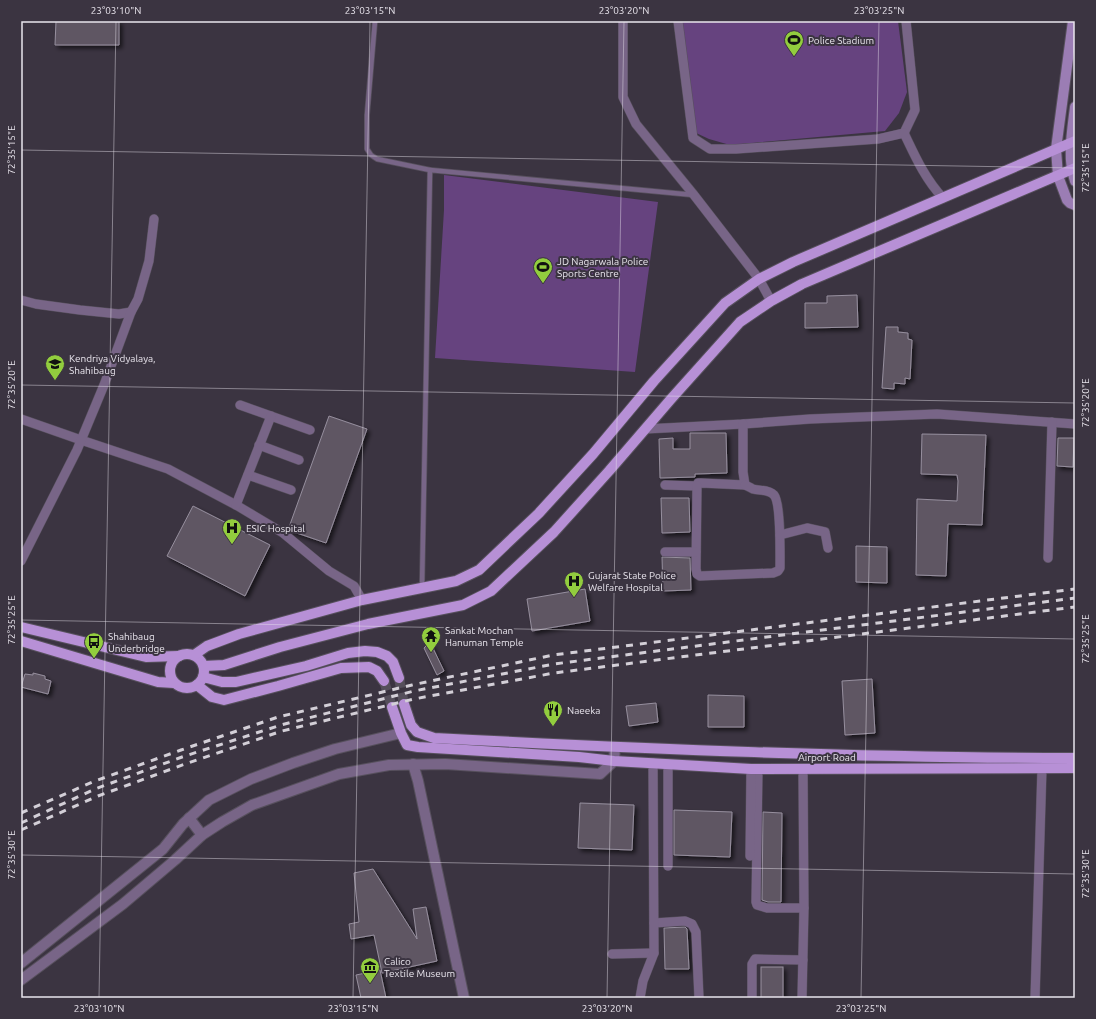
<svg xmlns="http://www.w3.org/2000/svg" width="1096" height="1019" font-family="Ubuntu,sans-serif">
  <defs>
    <filter id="shadow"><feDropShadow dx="3" dy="3" stdDeviation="2" flood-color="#0009"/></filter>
  </defs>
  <rect width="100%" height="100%" fill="#3b3441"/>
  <g fill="#66437f">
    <polygon points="681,21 898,21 907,92 899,113 885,131 730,145 709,139 694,132"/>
    <polygon points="444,175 658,202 635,372 435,358 444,210"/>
  </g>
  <g fill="#5e5764" stroke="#978f9e" filter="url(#shadow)">
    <polygon points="56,21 119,21 119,45 55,45"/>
    <polygon points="857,295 858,327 805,328 805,303 827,303 827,296"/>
    <polygon points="886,327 898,327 898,332 908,333 908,339 912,340 910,379 905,378 905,384 894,383 894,389 882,388"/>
    <polygon points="329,416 367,429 326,543 288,530"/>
    <polygon points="690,433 726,433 727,473 695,474 695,477 660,478 659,439 673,438 673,449 690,449"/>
    <polygon points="922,434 986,435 982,525 948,524 946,576 916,575 917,499 957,501 958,481 957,475 921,474"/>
    <polygon points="1058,438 1074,438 1073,467 1057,466"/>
    <polygon points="661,498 689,498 690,532 662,533"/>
    <polygon points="193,506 270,545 245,596 167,556"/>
    <polygon points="856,546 887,547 887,583 856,582"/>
    <polygon points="662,557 690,558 691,590 663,591"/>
    <polygon points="585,589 590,621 532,631 527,599"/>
    <polygon points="430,642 444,671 437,675 424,648"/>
    <polygon points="33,673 45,676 45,679 51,681 48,694 21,687 25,674 33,675"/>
    <polygon points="872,679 875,733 845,735 842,681"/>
    <polygon points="708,695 744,696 744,727 708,727"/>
    <polygon points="656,703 658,722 629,726 626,706"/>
    <polygon points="580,803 634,805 632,850 578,848"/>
    <polygon points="674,810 732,812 730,857 674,855"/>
    <polygon points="763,812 782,813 781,902 768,902 762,900"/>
    <polygon points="373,869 417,939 413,909 426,907 437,961 382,973 374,935 351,939 349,924 359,922 354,873"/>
    <polygon points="685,927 687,929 689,969 665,969 664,928"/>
    <rect x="761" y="967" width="22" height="31"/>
    <polygon points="380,970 386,998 361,998 356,975"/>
  </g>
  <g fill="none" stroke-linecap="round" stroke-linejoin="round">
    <g stroke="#554f5b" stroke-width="10" stroke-dasharray="10 5" stroke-linecap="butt">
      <polyline points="399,678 404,704"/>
      <polyline points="384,681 392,707"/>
    </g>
    <defs>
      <g id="service">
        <polyline points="375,21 367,115 367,149 371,155 377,159 430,170"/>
        <polyline points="422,587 430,170 694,195"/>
      </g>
      <g id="minor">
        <polyline points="623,21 623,97 636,124 694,195 759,279 771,301"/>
        <polyline points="678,21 693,138 710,149 736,149 878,139 904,133 915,110 906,21"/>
        <path d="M904 133C915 156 925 179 943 198"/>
        <polyline points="21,300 36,304 80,310 119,314 131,312"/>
        <polyline points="240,405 310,430"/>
        <polyline points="21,419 81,440 168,469 236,505 283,533 329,571 354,586 362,600"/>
        <polyline points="645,429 743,424 810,419 937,414 1075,424"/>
        <polyline points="259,445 299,460"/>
        <polyline points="248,475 291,490"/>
        <polyline points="665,485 697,486 698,483 701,483 745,485 743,472 743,424"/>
        <path d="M697 486 696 569 697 574 700 576 773 573 778 571 780 568C780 555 781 503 774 495 768 489 760 491 753 489 751 488 748 486 745 485"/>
        <polyline points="236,505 271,416"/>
        <polyline points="780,535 807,528 825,532 828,548"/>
        <polyline points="665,552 696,552"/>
        <polyline points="1048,558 1052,422"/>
        <polyline points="21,561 77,450 104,385 131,312 138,299 149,261 154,219"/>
        <polyline points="758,769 756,902 757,905 767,908 804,908"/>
        <polyline points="750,856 751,769"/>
        <polyline points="668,866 668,764"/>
        <polyline points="654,923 685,921 692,924 696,932 699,998"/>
        <polyline points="612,954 654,953"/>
        <polyline points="640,998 643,981 654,953 653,763"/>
        <polyline points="752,998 752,964 755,959 803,960"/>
        <polyline points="802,998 804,908 803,770"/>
        <polyline points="1035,998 1042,768"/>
      </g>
      <g id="tertiary">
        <polyline points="413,764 418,781 464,998"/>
        <polyline points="189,818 202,835"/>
        <polyline points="21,963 163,849 183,824 209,800 251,779 293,763 335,749 401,733"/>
        <polyline points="21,980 123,904 175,860 202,835 222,822 252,805 339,774 389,765 445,764 600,774 614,761 615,747"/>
      </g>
      <g id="secondary">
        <polyline points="1073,21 1056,149 1058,176 1067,200 1070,203 1075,205"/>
        <path d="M1075 107C1072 132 1067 158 1075 181"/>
      </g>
      <g id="primary">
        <polyline points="21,627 146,657 179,656"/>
        <polyline points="21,641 158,682 174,683"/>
        <circle cx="187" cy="671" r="17"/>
        <polyline points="194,655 207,646 239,634 362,600 456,581 479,570 539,513 593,454 654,381 725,303 759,279 793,262 1075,141"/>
        <polyline points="204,666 224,665 280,647 368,624 463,605 491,591 554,532 609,471 671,399 740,322 771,301 802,284 1075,168"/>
        <polyline points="203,677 222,682 236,682 306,666 348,653 365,651 377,652 387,656 393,662 399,678"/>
        <polyline points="197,685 212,697 224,700 278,686 341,668 369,667 377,671 384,681"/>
        <path d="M404 704 411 725 417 732 434 738C648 749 861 758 1075 758"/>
        <polyline points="392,707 401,733 407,745 418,747 579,757 614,761 751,769 1075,768"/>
      </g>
    </defs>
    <use href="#service" stroke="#57505d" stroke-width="6"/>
    <use href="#minor" stroke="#57505d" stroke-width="10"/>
    <use href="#tertiary" stroke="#57505d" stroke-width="12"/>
    <use href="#secondary" stroke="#57505d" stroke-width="12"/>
    <use href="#primary" stroke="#57505d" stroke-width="12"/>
    <use href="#service" stroke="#786587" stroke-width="4.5"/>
    <use href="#minor" stroke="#786587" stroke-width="9"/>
    <use href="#tertiary" stroke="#786587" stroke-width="10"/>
    <use href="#secondary" stroke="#9b7db4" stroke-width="10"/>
    <use href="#primary" stroke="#b790d6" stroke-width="10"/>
    <g stroke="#d3cfd7" stroke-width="3" stroke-dasharray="7 7" stroke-linecap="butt">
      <polyline points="21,813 95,781 181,750 278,717 412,685 553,655 1075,589"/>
      <polyline points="21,823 95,789 182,757 281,725 414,691 554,664 1075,598"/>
      <polyline points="21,830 98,796 185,764 282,731 414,699 554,673 1075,607"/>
    </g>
  </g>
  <path fill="none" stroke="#e9e5ed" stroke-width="1" stroke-opacity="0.45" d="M21 150 1075 168M21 385 1075 403M21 620 1075 639M21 855 1075 874M99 998 116 21M353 998 370 21M607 998 624 21M861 998 879 21"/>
  <defs>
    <symbol id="stadium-pin" viewBox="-11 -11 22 30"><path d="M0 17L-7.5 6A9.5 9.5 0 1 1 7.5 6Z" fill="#92cd3e" stroke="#3b3441"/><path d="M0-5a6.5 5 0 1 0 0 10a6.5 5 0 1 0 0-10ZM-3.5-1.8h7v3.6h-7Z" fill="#111"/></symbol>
    <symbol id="school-pin" viewBox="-11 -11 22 30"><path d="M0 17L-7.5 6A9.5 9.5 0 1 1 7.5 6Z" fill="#92cd3e" stroke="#3b3441"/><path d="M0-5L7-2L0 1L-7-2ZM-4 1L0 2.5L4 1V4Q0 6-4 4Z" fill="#111"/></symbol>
    <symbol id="hospital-pin" viewBox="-11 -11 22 30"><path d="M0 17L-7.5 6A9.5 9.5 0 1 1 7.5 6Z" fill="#92cd3e" stroke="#3b3441"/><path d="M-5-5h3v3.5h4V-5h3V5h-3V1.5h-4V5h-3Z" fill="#111"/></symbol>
    <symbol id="temple-pin" viewBox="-11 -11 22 30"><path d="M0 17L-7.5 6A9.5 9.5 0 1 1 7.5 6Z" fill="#92cd3e" stroke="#3b3441"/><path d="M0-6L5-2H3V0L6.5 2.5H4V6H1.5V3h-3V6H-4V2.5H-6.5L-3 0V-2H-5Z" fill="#111"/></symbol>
    <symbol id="bus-pin" viewBox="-11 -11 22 30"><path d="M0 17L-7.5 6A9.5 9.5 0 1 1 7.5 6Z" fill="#92cd3e" stroke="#3b3441"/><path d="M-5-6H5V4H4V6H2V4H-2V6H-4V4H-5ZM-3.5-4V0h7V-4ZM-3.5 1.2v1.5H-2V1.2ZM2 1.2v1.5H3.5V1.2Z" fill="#111"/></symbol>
    <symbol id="restaurant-pin" viewBox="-11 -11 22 30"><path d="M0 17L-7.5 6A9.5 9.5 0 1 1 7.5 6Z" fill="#92cd3e" stroke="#3b3441"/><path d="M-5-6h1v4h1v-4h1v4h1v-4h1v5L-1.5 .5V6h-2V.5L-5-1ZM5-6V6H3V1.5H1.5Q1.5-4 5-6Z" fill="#111"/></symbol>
    <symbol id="museum-pin" viewBox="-11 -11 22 30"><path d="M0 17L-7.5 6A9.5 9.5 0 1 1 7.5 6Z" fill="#92cd3e" stroke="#3b3441"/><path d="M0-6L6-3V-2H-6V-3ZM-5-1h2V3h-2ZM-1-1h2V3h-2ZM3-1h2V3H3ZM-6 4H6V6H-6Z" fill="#111"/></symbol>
  </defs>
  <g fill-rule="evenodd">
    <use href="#stadium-pin" x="783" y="29" width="22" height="30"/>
    <use href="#stadium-pin" x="532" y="256" width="22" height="30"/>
    <use href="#school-pin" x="44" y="353" width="22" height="30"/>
    <use href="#hospital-pin" x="221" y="517" width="22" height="30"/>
    <use href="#hospital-pin" x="563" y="570" width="22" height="30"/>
    <use href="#temple-pin" x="420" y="625" width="22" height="30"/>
    <use href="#bus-pin" x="83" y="631" width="22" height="30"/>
    <use href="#restaurant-pin" x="542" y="699" width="22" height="30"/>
    <use href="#museum-pin" x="359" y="956" width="22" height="30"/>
  </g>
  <g text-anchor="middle" stroke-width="4" stroke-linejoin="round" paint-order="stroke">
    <g font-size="10" fill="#e9e5ed" stroke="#3b3441" text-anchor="start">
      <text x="808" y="44">Police Stadium</text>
      <text x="557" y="265">JD Nagarwala Police<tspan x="557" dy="12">Sports Centre</tspan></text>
      <text x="69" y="362">Kendriya Vidyalaya,<tspan x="69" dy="12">Shahibaug</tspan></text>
      <text x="246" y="532">ESIC Hospital</text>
      <text x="588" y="579">Gujarat State Police<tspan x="588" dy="12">Welfare Hospital</tspan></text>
      <text x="445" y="634">Sankat Mochan<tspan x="445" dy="12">Hanuman Temple</tspan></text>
      <text x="108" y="640">Shahibaug<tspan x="108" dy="12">Underbridge</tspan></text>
      <text x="567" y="714">Naeeka</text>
      <text x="384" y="965">Calico<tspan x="384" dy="12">Textile Museum</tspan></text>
    </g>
    <g font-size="10" fill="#e9e5ed" stroke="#3b3441">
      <text x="827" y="761">Airport Road</text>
    </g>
  </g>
  <rect width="1096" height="1019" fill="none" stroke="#3b3441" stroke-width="44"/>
  <rect x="22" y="22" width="1052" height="975" fill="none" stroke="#e9e5ed" stroke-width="1.5"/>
  <g font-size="10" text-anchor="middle" fill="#e9e5ed">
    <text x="116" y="14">23°03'10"N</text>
    <text x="370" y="14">23°03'15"N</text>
    <text x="624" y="14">23°03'20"N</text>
    <text x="879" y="14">23°03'25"N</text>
    <text transform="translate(11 150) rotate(-90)" y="4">72°35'15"E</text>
    <text transform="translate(1085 168) rotate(-90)" y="4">72°35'15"E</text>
    <text transform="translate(11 385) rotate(-90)" y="4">72°35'20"E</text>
    <text transform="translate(1085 403) rotate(-90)" y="4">72°35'20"E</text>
    <text transform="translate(11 620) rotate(-90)" y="4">72°35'25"E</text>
    <text transform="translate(1085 639) rotate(-90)" y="4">72°35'25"E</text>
    <text transform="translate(11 855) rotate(-90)" y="4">72°35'30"E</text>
    <text transform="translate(1085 874) rotate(-90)" y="4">72°35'30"E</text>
    <text x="99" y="1012">23°03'10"N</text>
    <text x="353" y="1012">23°03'15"N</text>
    <text x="607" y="1012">23°03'20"N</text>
    <text x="861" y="1012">23°03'25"N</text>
  </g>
</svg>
